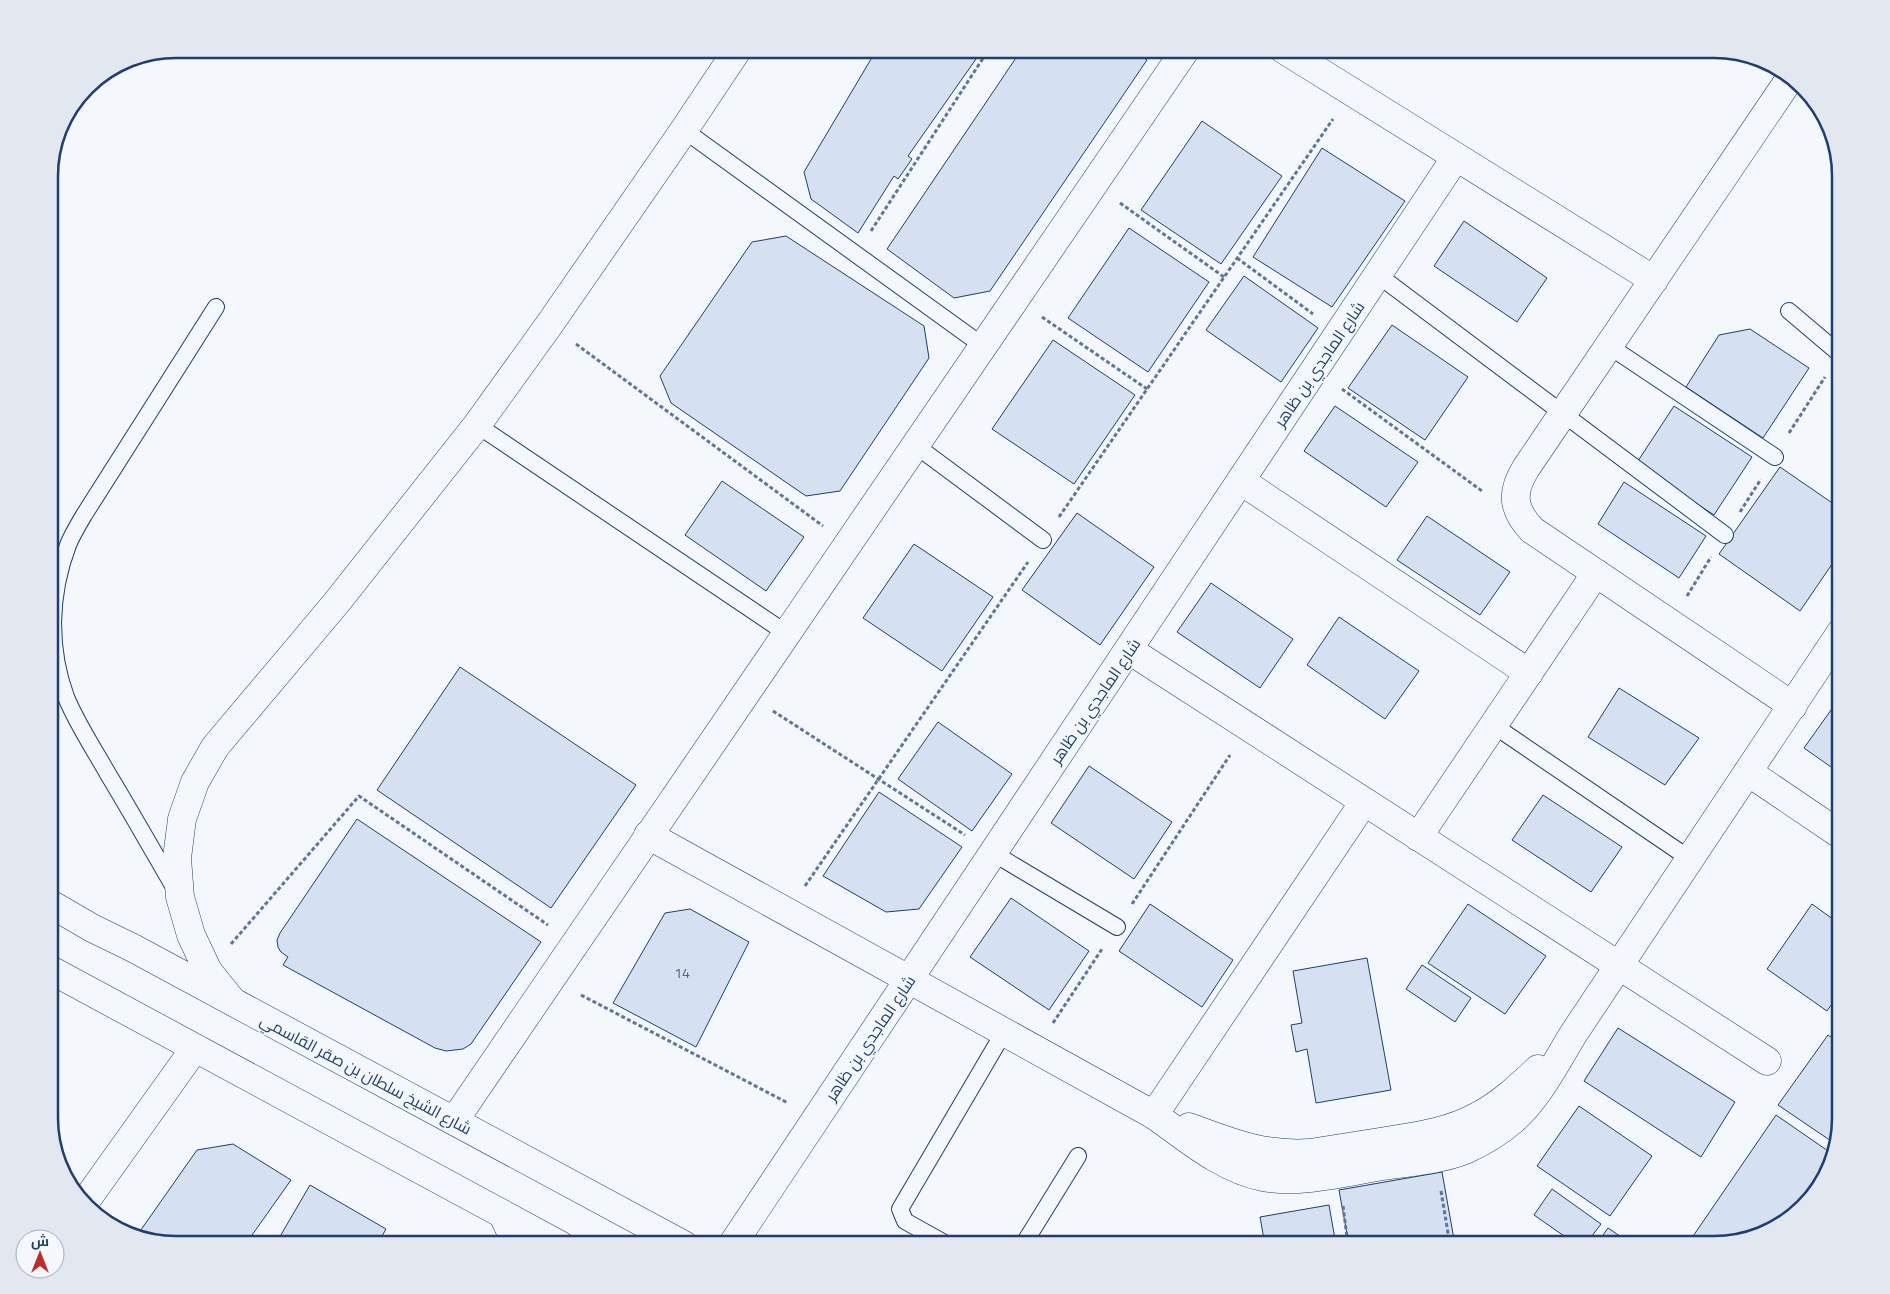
<svg xmlns="http://www.w3.org/2000/svg" width="1890" height="1294" font-family="Georgia,Cairo,serif">
  <rect width="100%" height="100%" fill="#f4f7fb"/>
  <g fill="#d5e0f0" stroke="#1d3f73">
    <polygon points="877,49 983,49 908,156 912,159 898,179 894,176 858,233 811,199 804,172"/>
    <polygon points="1022,49 1130,49 1147,60 990,291 954,298 887,249"/>
    <polygon points="1202,121 1282,176 1221,264 1141,210"/>
    <polygon points="1322,148 1405,201 1332,307 1253,257"/>
    <polygon points="1464,221 1547,278 1517,322 1434,266"/>
    <polygon points="1129,228 1209,282 1148,372 1068,318"/>
    <polygon points="786,236 924,326 929,358 840,491 806,496 671,403 660,376 752,242"/>
    <polygon points="1244,276 1318,328 1281,382 1206,330"/>
    <polygon points="1392,325 1468,377 1425,440 1348,388"/>
    <polygon points="1750,329 1809,368 1763,438 1686,387 1719,335"/>
    <polygon points="1053,340 1135,395 1074,484 992,429"/>
    <polygon points="1335,406 1418,462 1386,507 1304,451"/>
    <polygon points="1674,406 1752,457 1714,515 1636,464"/>
    <polygon points="1780,467 1841,509 1841,551 1800,611 1719,554"/>
    <polygon points="722,481 804,537 766,591 685,535"/>
    <polygon points="1624,482 1706,536 1679,578 1598,524"/>
    <polygon points="1077,513 1154,567 1100,645 1022,590"/>
    <polygon points="1427,516 1510,572 1480,615 1397,560"/>
    <polygon points="914,544 993,597 942,671 863,618"/>
    <polygon points="1211,583 1293,639 1260,688 1177,632"/>
    <polygon points="1339,617 1419,671 1385,719 1307,665"/>
    <polygon points="460,667 636,785 551,908 377,790"/>
    <polygon points="1619,688 1699,738 1665,785 1588,737"/>
    <polygon points="1841,696 1841,774 1804,748"/>
    <polygon points="938,722 1012,774 972,831 898,779"/>
    <polygon points="1089,766 1172,822 1134,879 1051,823"/>
    <polygon points="879,792 962,847 919,909 886,912 823,876"/>
    <polygon points="1543,795 1622,847 1591,892 1512,840"/>
    <polygon points="357,819 541,942 471,1044 463,1049 446,1051 435,1048 283,965 288,957 281,952 278,947 277,940 280,933"/>
    <polygon points="1011,898 1089,951 1049,1010 970,957"/>
    <polygon points="1150,904 1233,960 1202,1007 1119,951"/>
    <polygon points="1468,904 1546,956 1505,1014 1428,963"/>
    <polygon points="1812,904 1841,925 1841,991 1827,1011 1767,969"/>
    <polygon points="690,909 749,942 696,1047 613,1003 665,913"/>
    <polygon points="1367,958 1391,1090 1316,1103 1307,1049 1296,1052 1291,1025 1302,1023 1293,971"/>
    <polygon points="1422,965 1471,998 1455,1022 1406,989"/>
    <polygon points="1618,1028 1735,1102 1701,1157 1584,1081"/>
    <polygon points="1828,1035 1841,1044 1841,1119 1834,1143 1778,1105"/>
    <polygon points="1579,1106 1652,1156 1610,1216 1537,1166"/>
    <polygon points="1776,1115 1831,1153 1820,1189 1771,1232 1715,1245 1687,1245"/>
    <polygon points="233,1144 291,1180 245,1245 175,1245 138,1234 197,1150"/>
    <polygon points="1442,1172 1455,1245 1349,1245 1339,1190"/>
    <polygon points="310,1185 386,1229 377,1245 275,1245"/>
    <polygon points="1552,1189 1601,1224 1585,1245 1577,1245 1534,1215"/>
    <polygon points="1329,1205 1336,1245 1265,1245 1260,1217"/>
    <polygon points="1608,1228 1633,1245 1596,1245"/>
    <polygon points="419,1238 430,1245 414,1245"/>
  </g>
  <g fill="none" stroke-linecap="round" stroke-linejoin="round">
    <defs>
      <g id="lane">
        <polyline points="684,130 983,346"/>
        <polyline points="1378,275 1725,535"/>
        <polyline points="1789,311 1841,355"/>
        <polyline points="1609,346 1775,457"/>
        <polyline points="477,425 786,633"/>
        <polyline points="915,445 1043,540"/>
        <polyline points="1493,725 1690,859"/>
        <polyline points="993,853 1117,927"/>
        <path d="M175 889C153 851 131 812 108 774 94 749 77 724 66 697 48 648 49 595 68 545 72 535 78 525 84 515L216 307"/>
        <polyline points="948,1245 905,1221 900,1209 1004,1032"/>
        <polyline points="1023,1245 1078,1156"/>
      </g>
      <g id="street">
        <polyline points="1283,49 1654,280"/>
        <path d="M1791 77 1526 468C1511 492 1512 509 1532 530L1793 706"/>
        <polyline points="1241,481 1529,673"/>
        <polyline points="1129,650 1767,1061"/>
        <polyline points="1748,772 1841,835"/>
        <path d="M648 835 1154 1115C1187 1138 1222 1169 1263 1177 1301 1184 1345 1172 1383 1166 1410 1162 1440 1160 1465 1150 1483 1142 1499 1132 1513 1120 1539 1097 1556 1062 1574 1033L1841 632"/>
        <polyline points="1418,837 1596,573"/>
        <polyline points="233,1002 208,971 191,935 180,897 177,858 182,819 195,782 215,747 337,602 477,425 549,325 684,130 738,49"/>
        <polyline points="1154,1115 1364,802"/>
        <polyline points="454,1121 1186,49"/>
        <path d="M1189 1127C1232 1143 1264 1156 1310 1153 1336 1149 1361 1145 1386 1141 1418 1136 1449 1132 1478 1116 1501 1104 1519 1087 1538 1069"/>
        <polyline points="85,1202 195,1048"/>
        <polyline points="503,1215 517,1245"/>
        <polyline points="732,1245 1456,157"/>
      </g>
      <g id="secondary">
        <polyline points="49,903 92,928 133,948 684,1245"/>
        <polyline points="49,969 560,1245"/>
      </g>
    </defs>
    <use href="#lane" stroke="#1d3f73" stroke-width="18"/>
    <use href="#street" stroke="#1d3f73" stroke-width="29"/>
    <use href="#secondary" stroke="#1d3f73" stroke-width="29"/>
    <g stroke="#5e769c" stroke-width="3" stroke-dasharray="4 2.5" stroke-linecap="butt">
      <polyline points="1120,203 1224,277"/>
      <polyline points="871,231 989,49"/>
      <polyline points="1237,258 1313,314"/>
      <polyline points="1042,317 1147,389"/>
      <polyline points="576,344 823,526"/>
      <polyline points="1342,389 1482,491"/>
      <polyline points="1789,433 1825,377"/>
      <polyline points="1740,512 1761,479"/>
      <polyline points="1059,517 1333,119"/>
      <polyline points="1687,596 1711,557"/>
      <polyline points="773,711 965,835"/>
      <polyline points="805,886 1028,562"/>
      <polyline points="1132,904 1230,755"/>
      <polyline points="231,944 359,796 548,925"/>
      <polyline points="581,995 788,1103"/>
      <polyline points="1053,1023 1102,949"/>
      <polyline points="1441,1191 1450,1245"/>
      <polyline points="1343,1206 1348,1245"/>
    </g>
    <use href="#lane" stroke="#f4f7fb" stroke-width="16"/>
    <use href="#street" stroke="#f4f7fb" stroke-width="28"/>
    <use href="#secondary" stroke="#f4f7fb" stroke-width="28"/>
  </g>
  <g text-anchor="middle" stroke-width="4" stroke-linejoin="round" paint-order="stroke">
    <g font-size="14" fill="#4b6792">
      <text x="682" y="978">14</text>
    </g>
    <g font-size="16" fill="#1d3f73" stroke="#f4f7fb">
      <text transform="translate(1319 364) rotate(-56)" y="6">شارع الماجدي بن ظاهر</text>
      <text transform="translate(1095 701) rotate(-56)" y="6">شارع الماجدي بن ظاهر</text>
      <text transform="translate(870 1038) rotate(-56)" y="6">شارع الماجدي بن ظاهر</text>
      <text transform="translate(366 1074) rotate(28)" y="6">شارع الشيخ سلطان بن صقر القاسمي</text>
    </g>
  </g>
  <path d="M0 0H1890V1294H0ZM176 58H1714A118 118 0 0 1 1832 176V1118A118 118 0 0 1 1714 1236H176A118 118 0 0 1 58 1118V176A118 118 0 0 1 176 58Z" fill="#e3e8f0" fill-rule="evenodd"/>
  <path fill="none" stroke="#1d3f73" stroke-width="2.5" d="M176 58H1714A118 118 0 0 1 1832 176V1118A118 118 0 0 1 1714 1236H176A118 118 0 0 1 58 1118V176A118 118 0 0 1 176 58Z"/>
  <g transform="translate(40 1254)"><circle r="24" fill="#f4f7fb" stroke="#9eadc5"/>
  <path d="M0-4L9 19L0 12L-9 19Z" fill="#c62828"/>
  <text y="-8" font-size="14" font-weight="bold" text-anchor="middle" fill="#1d3f73">ش</text>
  </g>
</svg>
